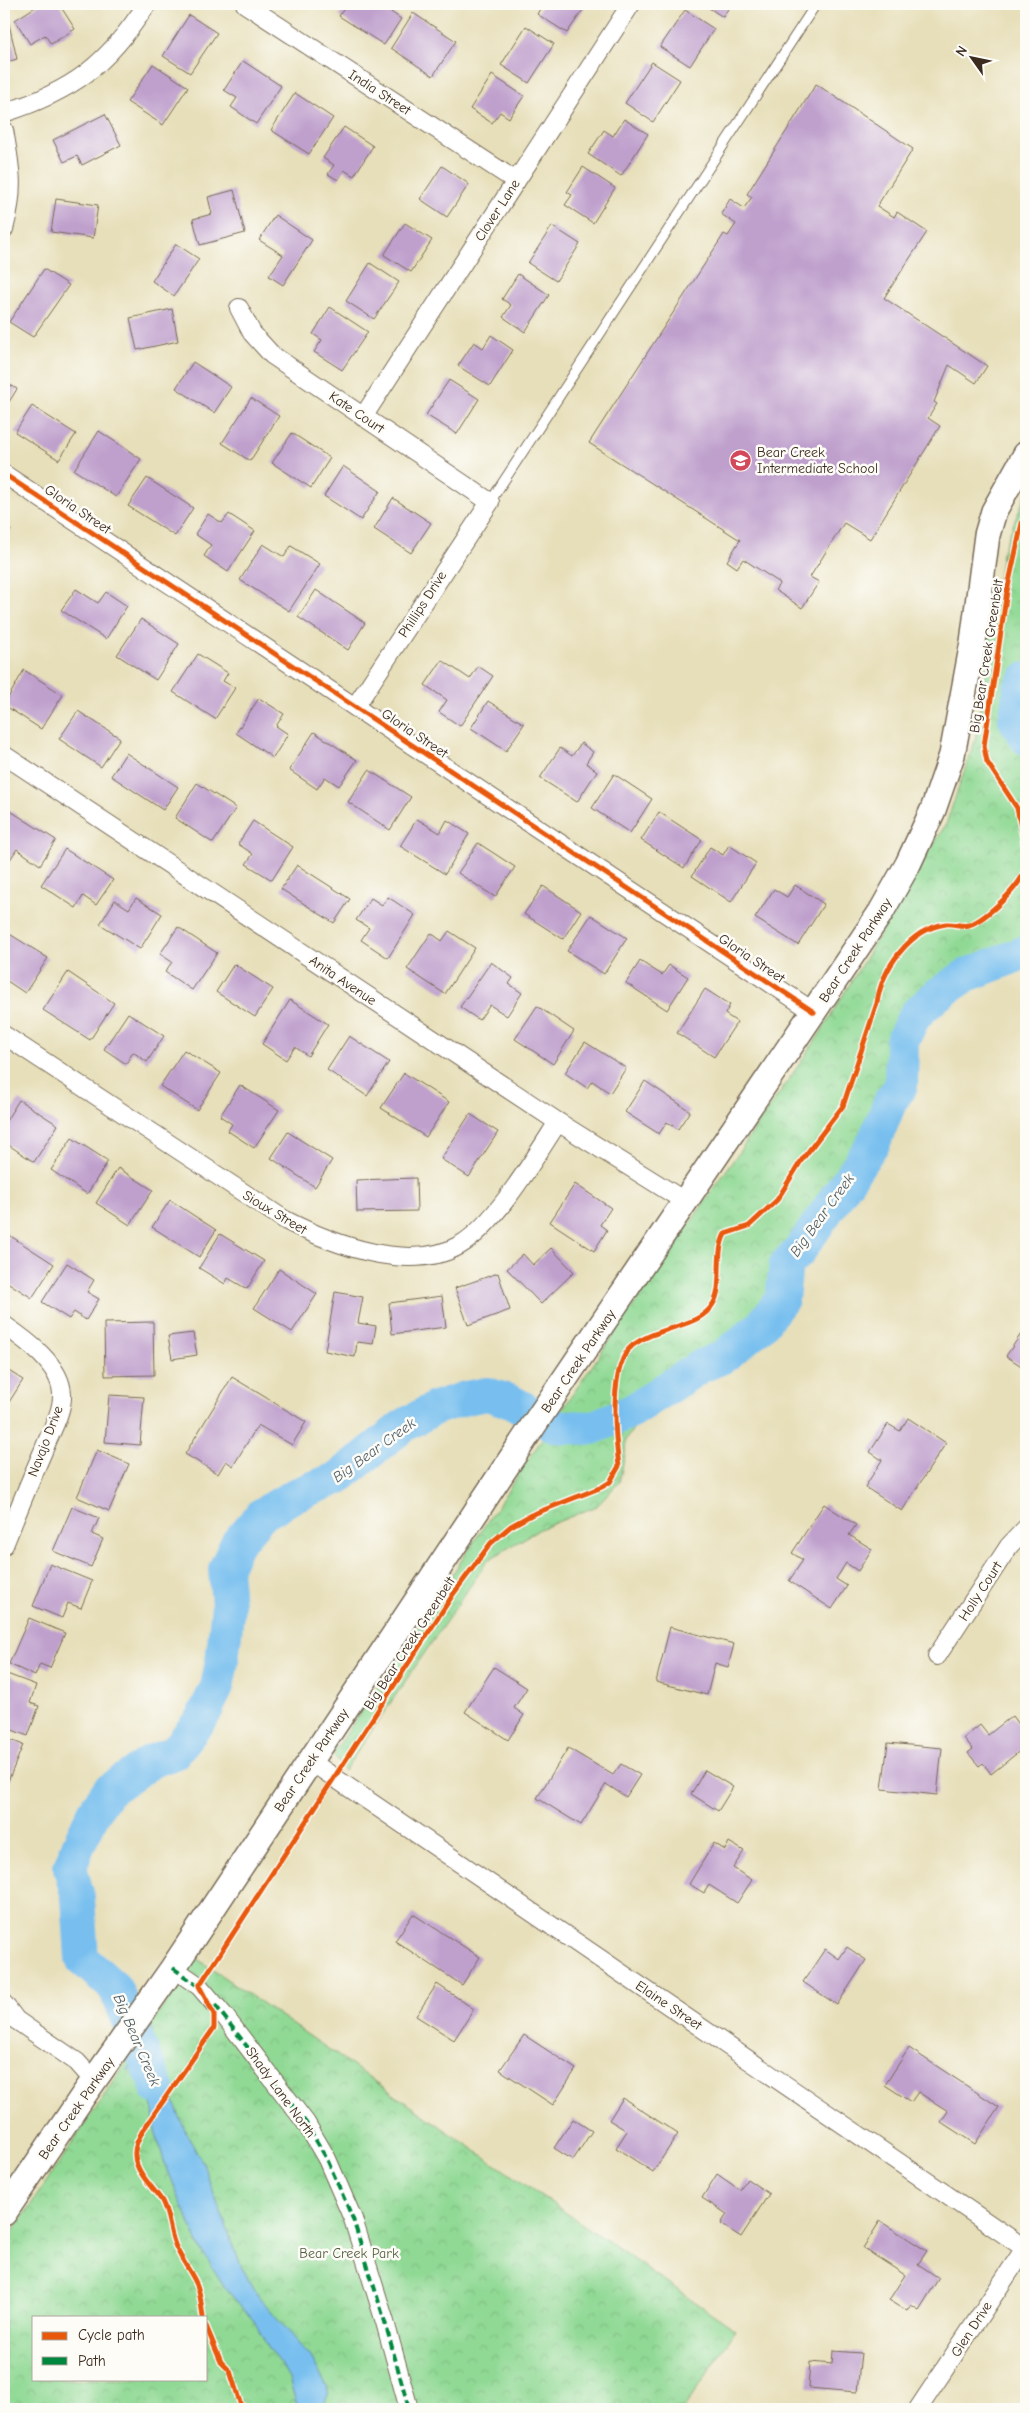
<svg xmlns="http://www.w3.org/2000/svg" width="1030" height="2413" font-family="'Comic Neue',sans-serif">
  <defs>
    <pattern id="park-crowns" width="20" height="18" patternUnits="userSpaceOnUse" patternTransform="scale(1.25)"><rect width="20" height="18" fill="#90d994"/><path d="M2 6a3 3 0 1 1 6 0M12 15a3 3 0 1 1 6 0" fill="none" stroke="#7dba7f"/></pattern>
  </defs>
  <rect width="100%" height="100%" fill="#fdfcf7"/>
  <filter id="ink" filterUnits="userSpaceOnUse"><feTurbulence type="fractalNoise" baseFrequency=".02" numOctaves="2"/><feDisplacementMap in="SourceGraphic" scale="10" xChannelSelector="R" yChannelSelector="G"/><feConvolveMatrix kernelMatrix="1 2 1 2 8 2 1 2 1" color-interpolation-filters="sRGB"/></filter>
  <filter id="wash" filterUnits="userSpaceOnUse"><feTurbulence type="fractalNoise" baseFrequency=".0096" numOctaves="4" result="noise"/><feDisplacementMap in="SourceGraphic" scale="20" xChannelSelector="R" yChannelSelector="G"/><feGaussianBlur stdDeviation="1.12" result="paint"/><feColorMatrix in="noise" values="0 0 0 0 0 0 0 0 0 0 0 0 0 0 0 0 0 1.4 0 .05"/><feComposite in="paint" operator="in"/></filter>
  <g filter="url(#wash)">
    <rect width="100%" height="100%" fill="#e7dfba"/>
    <g fill="url(#park-crowns)" stroke="#668259" fill-rule="evenodd">
      <polygon points="1026,493 1026,678 1020,689 1015,720 1026,738 1026,952 967,975 937,995 915,1015 902,1041 901,1086 874,1142 798,1253 786,1264 782,1299 761,1326 741,1342 652,1402 626,1439 625,1455 619,1482 597,1506 540,1529 488,1560 344,1771 333,1754 546,1433 818,1037 946,824 975,741 1002,553"/>
      <path d="M196 1958 736 2330 684 2409H4V2245ZM34 2317H206V2379H34Z"/>
    </g>
    <polygon fill="#78bfef" stroke="#5a7486" points="151,2025 155,2054 187,2135 202,2161 243,2271 259,2297 311,2357 327,2386 328,2393 324,2401 328,2409 298,2409 289,2379 281,2365 270,2351 254,2321 226,2289 199,2246 164,2161 154,2127 153,2111 144,2081 136,2071 127,2070"/>
    <g fill="none" stroke-linecap="round" stroke-linejoin="round">
      <g stroke="#78bfef" stroke-width="34">
        <polyline points="1026,679 1020,689 1015,720 1026,738"/>
        <polyline points="158,2089 115,1988 82,1959 78,1897 70,1867 78,1846 94,1812 108,1791 152,1761 174,1753 202,1718 217,1687 222,1661 228,1606 225,1569 237,1543 261,1515 295,1495 338,1478 403,1426 435,1408 466,1398 487,1394 512,1402 556,1426 564,1427 592,1428 632,1411 701,1366 723,1357 761,1326 782,1299 786,1264 798,1253 874,1142 891,1100 901,1086 902,1041 915,1015 937,995 967,975 1026,952"/>
      </g>
    </g>
    <g id="blocks">
      <g fill="#bfa0cd">
        <polygon points="40,4 59,4 75,29 51,44 45,35 30,44 15,20"/>
        <polygon points="347,4 396,4 391,12 401,19 384,45 339,16"/>
        <polygon points="543,4 587,4 567,33 537,14"/>
        <polygon points="703,4 731,4 723,17"/>
        <polygon points="685,10 714,29 690,66 660,47"/>
        <polygon points="4,11 6,11 17,59 4,63"/>
        <polygon points="413,13 456,41 433,76 391,48"/>
        <polygon points="189,15 217,33 190,73 163,56"/>
        <polygon points="526,26 554,44 529,83 501,65"/>
        <polygon points="243,61 281,86 256,124 231,107 237,98 224,90"/>
        <polygon points="652,62 680,80 653,122 625,103"/>
        <polygon points="153,64 188,87 163,125 127,102"/>
        <polygon points="492,75 524,96 509,118 500,112 492,123 470,109"/>
        <polygon points="816,84 913,149 877,206 894,217 897,212 927,232 884,298 987,366 976,383 949,365 934,402 937,404 928,418 940,426 870,539 844,523 810,577 819,582 802,608 775,590 780,583 743,559 737,568 727,561 740,540 589,443 724,234 728,236 736,224 721,214 730,199 744,208 752,197 747,194"/>
        <polygon points="295,93 333,118 309,154 271,130"/>
        <polygon points="105,114 121,145 82,165 77,156 64,162 53,140"/>
        <polygon points="624,119 648,134 621,176 588,154 604,130 613,136"/>
        <polygon points="344,127 373,146 354,176 344,170 338,180 328,174 334,165 323,158"/>
        <polygon points="442,166 469,184 447,217 420,199"/>
        <polygon points="583,167 615,188 593,223 565,205 572,195 567,192"/>
        <polygon points="234,190 245,233 200,245 193,219 212,214 208,197"/>
        <polygon points="56,199 98,205 93,238 51,232"/>
        <polygon points="275,215 312,240 283,285 269,276 283,255 259,240"/>
        <polygon points="405,223 432,240 411,272 384,255"/>
        <polygon points="552,226 580,244 556,281 528,263"/>
        <polygon points="176,244 199,259 174,296 152,281"/>
        <polygon points="370,263 399,282 374,319 346,301"/>
        <polygon points="44,269 69,285 33,337 9,322"/>
        <polygon points="518,274 549,295 525,332 503,317 511,305 502,299"/>
        <polygon points="330,307 368,332 342,370 314,352 322,340 313,334"/>
        <polygon points="172,309 178,341 137,350 130,318"/>
        <polygon points="491,335 513,350 490,386 458,366 474,342 483,348"/>
        <polygon points="193,362 231,387 214,413 176,388"/>
        <polygon points="4,372 9,376 5,382 17,389 4,410"/>
        <polygon points="449,380 479,399 457,434 426,415"/>
        <polygon points="251,398 279,416 250,461 222,443"/>
        <polygon points="32,406 76,434 59,460 15,432"/>
        <polygon points="99,431 141,459 116,497 74,470"/>
        <polygon points="292,433 330,458 311,488 272,463"/>
        <polygon points="343,466 380,491 361,520 324,496"/>
        <polygon points="147,478 193,508 175,536 128,506"/>
        <polygon points="393,498 431,523 411,553 374,529"/>
        <polygon points="208,514 222,523 229,514 255,531 228,572 204,556 211,545 195,534"/>
        <polygon points="4,525 11,530 4,541"/>
        <polygon points="263,544 284,557 291,546 320,564 289,611 240,580"/>
        <polygon points="76,589 98,603 106,592 127,606 106,639 61,610"/>
        <polygon points="316,590 365,623 348,650 298,617"/>
        <polygon points="141,619 179,644 156,680 117,655"/>
        <polygon points="198,654 228,673 223,681 235,688 215,719 173,692"/>
        <polygon points="442,660 470,679 478,666 493,676 460,726 439,712 447,700 425,685"/>
        <polygon points="24,670 63,695 41,729 4,705"/>
        <polygon points="259,698 284,714 276,726 288,734 273,758 236,733"/>
        <polygon points="488,701 524,724 506,751 471,728"/>
        <polygon points="78,711 120,738 101,767 59,739"/>
        <polygon points="314,732 357,760 339,786 325,777 317,789 289,770"/>
        <polygon points="581,743 593,752 586,763 597,771 577,802 540,778 560,748 572,756"/>
        <polygon points="126,753 178,787 163,810 111,776"/>
        <polygon points="369,770 411,797 390,830 348,802"/>
        <polygon points="614,774 652,799 630,833 592,808"/>
        <polygon points="197,783 236,808 213,843 175,818"/>
        <polygon points="9,810 56,840 40,865 17,849 9,861 4,858 4,819"/>
        <polygon points="659,812 702,840 684,868 641,840"/>
        <polygon points="417,819 440,833 447,820 469,834 445,874 400,846"/>
        <polygon points="253,821 293,847 272,880 246,864 253,854 238,844"/>
        <polygon points="478,843 515,867 495,897 458,873"/>
        <polygon points="729,845 756,863 731,902 692,876 710,847 723,855"/>
        <polygon points="65,849 113,880 96,905 83,896 76,908 41,885"/>
        <polygon points="297,865 350,899 334,923 281,889"/>
        <polygon points="795,885 824,904 798,945 755,918 774,889 787,897"/>
        <polygon points="543,886 581,911 563,939 524,914"/>
        <polygon points="388,897 415,915 388,958 361,940 369,928 356,920 371,898 382,905"/>
        <polygon points="136,898 162,914 140,949 100,924 115,900 129,909"/>
        <polygon points="591,915 627,938 604,974 567,951"/>
        <polygon points="178,927 217,953 192,990 165,972 172,962 160,954"/>
        <polygon points="449,931 475,948 445,994 407,969 431,933 442,941"/>
        <polygon points="8,933 48,958 25,993 4,979 4,940"/>
        <polygon points="640,961 662,975 669,965 688,977 667,1010 626,983"/>
        <polygon points="491,962 513,978 509,984 522,993 507,1016 490,1005 479,1020 460,1007"/>
        <polygon points="234,964 273,989 255,1017 216,992"/>
        <polygon points="68,972 114,1003 90,1040 43,1010"/>
        <polygon points="705,989 730,1005 725,1014 737,1022 714,1057 677,1033"/>
        <polygon points="290,1000 328,1024 308,1056 295,1047 286,1060 262,1044"/>
        <polygon points="537,1006 574,1031 553,1064 515,1039"/>
        <polygon points="128,1013 164,1036 147,1062 133,1052 126,1064 104,1049"/>
        <polygon points="349,1036 389,1062 367,1096 327,1070"/>
        <polygon points="585,1042 626,1068 610,1093 592,1081 587,1088 565,1073"/>
        <polygon points="184,1050 221,1073 197,1110 160,1086"/>
        <polygon points="404,1073 449,1102 426,1137 381,1108"/>
        <polygon points="645,1081 690,1111 678,1129 667,1122 659,1134 625,1112"/>
        <polygon points="240,1085 279,1110 254,1148 228,1131 232,1124 220,1116"/>
        <polygon points="19,1100 58,1125 34,1162 4,1142 4,1124"/>
        <polygon points="470,1114 498,1132 469,1177 441,1159"/>
        <polygon points="288,1132 332,1160 315,1187 271,1158"/>
        <polygon points="72,1138 108,1161 87,1194 51,1170"/>
        <polygon points="118,1168 153,1190 130,1225 96,1203"/>
        <polygon points="416,1178 417,1211 357,1212 356,1180"/>
        <polygon points="575,1184 611,1208 600,1225 607,1230 594,1251 550,1222"/>
        <polygon points="170,1200 216,1230 199,1257 152,1227"/>
        <polygon points="220,1234 264,1261 247,1289 228,1278 225,1284 199,1268"/>
        <polygon points="9,1235 54,1264 32,1298 4,1280 4,1244"/>
        <polygon points="551,1248 574,1272 541,1304 507,1269 523,1254 533,1265"/>
        <polygon points="67,1263 94,1280 87,1292 99,1299 86,1320 74,1312 69,1319 42,1302"/>
        <polygon points="279,1269 317,1294 292,1332 254,1308"/>
        <polygon points="498,1273 510,1310 468,1325 455,1288"/>
        <polygon points="335,1292 363,1297 358,1323 376,1326 373,1344 357,1342 355,1357 325,1351"/>
        <polygon points="442,1296 446,1327 392,1334 389,1303"/>
        <polygon points="153,1322 154,1375 105,1376 104,1323"/>
        <polygon points="193,1333 197,1355 172,1359 168,1336"/>
        <polygon points="1021,1334 1026,1338 1026,1369 1006,1356"/>
        <polygon points="4,1368 23,1380 4,1410"/>
        <polygon points="232,1377 306,1422 292,1445 258,1425 233,1466 226,1461 218,1474 185,1454"/>
        <polygon points="109,1395 144,1397 140,1445 105,1442"/>
        <polygon points="908,1418 946,1443 902,1511 865,1487 882,1460 870,1452 888,1424 900,1431"/>
        <polygon points="97,1450 129,1464 109,1511 77,1497"/>
        <polygon points="824,1504 856,1525 849,1535 872,1549 858,1571 846,1563 836,1579 847,1586 832,1609 789,1581 803,1560 792,1553"/>
        <polygon points="72,1507 99,1518 92,1534 103,1539 91,1567 53,1551"/>
        <polygon points="50,1564 92,1581 81,1608 68,1603 62,1618 33,1606"/>
        <polygon points="29,1618 65,1633 50,1668 40,1664 35,1676 9,1664"/>
        <polygon points="670,1627 734,1644 728,1667 715,1663 707,1695 656,1682"/>
        <polygon points="494,1667 527,1688 514,1708 524,1715 508,1740 465,1712"/>
        <polygon points="7,1674 36,1685 30,1703 39,1706 28,1736 4,1727 4,1682"/>
        <polygon points="1012,1716 1026,1735 1026,1746 991,1774 983,1763 979,1766 968,1753 973,1749 964,1738 980,1725 988,1735"/>
        <polygon points="4,1737 23,1745 4,1791"/>
        <polygon points="888,1743 942,1748 937,1795 882,1789"/>
        <polygon points="568,1748 613,1775 621,1764 640,1775 626,1797 606,1784 581,1825 537,1798"/>
        <polygon points="705,1770 733,1787 718,1811 691,1794"/>
        <polygon points="729,1842 744,1851 733,1868 752,1880 737,1903 709,1885 704,1893 689,1884 714,1843 725,1850"/>
        <polygon points="413,1914 480,1957 462,1985 395,1941"/>
        <polygon points="847,1947 866,1960 837,2005 803,1982 825,1949 839,1959"/>
        <polygon points="437,1984 474,2009 454,2040 416,2016"/>
        <polygon points="524,2035 576,2069 553,2105 500,2070"/>
        <polygon points="909,2048 999,2107 975,2144 941,2122 948,2111 918,2092 911,2102 885,2085"/>
        <polygon points="623,2098 678,2134 653,2172 616,2148 627,2131 609,2120"/>
        <polygon points="573,2119 592,2131 573,2160 554,2148"/>
        <polygon points="717,2174 740,2190 747,2179 769,2194 741,2237 721,2224 727,2214 702,2198"/>
        <polygon points="880,2221 927,2251 918,2264 939,2278 919,2310 911,2305 907,2311 889,2300 905,2275 863,2248"/>
        <polygon points="833,2351 861,2353 857,2392 808,2388 810,2362 832,2364"/>
      </g>
    </g>
  </g>
  <g filter="url(#ink)">
    <use href="#blocks" fill-opacity="0" stroke="#776955" stroke-width="1"/>
    <g fill="none" stroke-linecap="round" stroke-linejoin="round">
      <defs>
        <polyline id="lane" points="490,502 816,4"/>
        <g id="street">
          <polyline points="245,4 516,181"/>
          <path d="M4 113C73 91 107 65 147 4"/>
          <path d="M4 130C11 170 15 189 4 229"/>
          <polyline points="239,308 252,333 272,355 490,502 355,707"/>
          <polyline points="363,417 631,4"/>
          <polyline points="4,474 814,1012"/>
          <polyline points="4,755 558,1122 686,1202"/>
          <path d="M4 1035 285 1220C332 1244 410 1274 460 1245 495 1225 536 1156 558 1122"/>
          <path d="M4 1325C26 1340 61 1365 62 1394 63 1412 50 1433 44 1449 30 1481 17 1513 4 1545"/>
          <polyline points="937,1656 1009,1546 1026,1528"/>
          <polyline points="310,1761 1026,2249"/>
          <polyline points="173,1968 199,1986 223,2014 306,2123 327,2159 353,2219 385,2322 409,2409"/>
          <polyline points="4,2004 16,2020 77,2062 94,2081"/>
          <polyline points="918,2409 1025,2248"/>
        </g>
        <polyline id="secondary" points="4,2213 83,2096 173,1968 535,1423 881,912 908,864 933,810 952,755 973,642 987,535 994,511 1026,454"/>
      </defs>
      <use href="#lane" stroke="#776955" stroke-width="11"/>
      <use href="#street" stroke="#776955" stroke-width="20"/>
      <use href="#secondary" stroke="#776955" stroke-width="28"/>
      <use href="#lane" stroke="#fff" stroke-width="9"/>
      <use href="#street" stroke="#fff" stroke-width="18"/>
      <use href="#secondary" stroke="#fff" stroke-width="25"/>
      <g stroke="#00873e" stroke-width="4" stroke-dasharray="8 4" stroke-linecap="butt">
        <polyline points="173,1968 202,1989"/>
        <polyline points="215,2005 306,2123 327,2159 353,2219 385,2322 409,2409"/>
      </g>
      <defs>
        <g id="cycleway">
          <polyline points="4,474 814,1012"/>
          <polyline points="1026,517 1022,523 1007,591 984,746 987,762 1017,808 1026,852"/>
          <path d="M203 2317C201 2305 201 2293 196 2283 189 2268 179 2257 174 2242 169 2228 169 2215 162 2201 153 2187 136 2173 135 2156 134 2146 139 2138 143 2130L214 2028V2014L199 1986 454 1593 491 1543 511 1526 531 1515 602 1487 610 1482 619 1466C615 1436 608 1365 633 1345 645 1336 660 1332 675 1327 688 1323 705 1318 713 1304 724 1287 714 1255 725 1234L749 1226 777 1200 801 1161 843 1106 877 1003C882 969 909 929 946 924 954 923 961 927 969 925 986 919 1023 885 1026 866"/>
          <polyline points="206,2326 221,2362 230,2371 242,2409"/>
        </g>
      </defs>
      <use href="#cycleway" stroke="#fdfcf7" stroke-width="8"/>
      <use href="#cycleway" stroke="#e8590c" stroke-width="5"/>
    </g>
  </g>
  <defs>
    <symbol id="school-disc" viewBox="-11 -11 22 22"><circle r="9.5" fill="#d1495b" stroke="#fdfcf7"/><path d="M0-5L7-2L0 1L-7-2ZM-4 1L0 2.5L4 1V4Q0 6-4 4Z" fill="#fff"/></symbol>
  </defs>
  <g fill-rule="evenodd">
    <use href="#school-disc" x="728" y="448" width="25" height="25"/>
  </g>
  <g text-anchor="middle" stroke-width="5" stroke-linejoin="round" paint-order="stroke">
    <g font-size="14" fill="#3b2a1e" stroke="#fdfcf7">
      <text transform="translate(380 92) rotate(33)" y="5">India Street</text>
      <text transform="translate(497 210) rotate(-57)" y="5">Clover Lane</text>
      <text transform="translate(357 412) rotate(34)" y="5">Kate Court</text>
      <text transform="translate(78 509) rotate(34)" y="5">Gloria Street</text>
      <text transform="translate(422 604) rotate(-57)" y="5">Phillips Drive</text>
      <text transform="translate(986 656) rotate(-81)" y="5">Big Bear Creek Greenbelt</text>
      <text transform="translate(415 733) rotate(34)" y="5">Gloria Street</text>
      <text transform="translate(855 950) rotate(-57)" y="5">Bear Creek Parkway</text>
      <text transform="translate(752 958) rotate(34)" y="5">Gloria Street</text>
      <text transform="translate(343 980) rotate(34)" y="5">Anita Avenue</text>
      <text transform="translate(275 1212) rotate(31)" y="5">Sioux Street</text>
      <text transform="translate(578 1361) rotate(-56)" y="5">Bear Creek Parkway</text>
      <text transform="translate(45 1441) rotate(-69)" y="5">Navajo Drive</text>
      <text transform="translate(980 1591) rotate(-57)" y="5">Holly Court</text>
      <text transform="translate(409 1643) rotate(-57)" y="5">Big Bear Creek Greenbelt</text>
      <text transform="translate(311 1760) rotate(-56)" y="5">Bear Creek Parkway</text>
      <text transform="translate(669 2005) rotate(34)" y="5">Elaine Street</text>
      <text transform="translate(281 2092) rotate(54)" y="5">Shady Lane North</text>
      <text transform="translate(76 2108) rotate(-55)" y="5">Bear Creek Parkway</text>
      <text transform="translate(971 2329) rotate(-57)" y="5">Glen Drive</text>
    </g>
    <g font-size="14" fill="#3b2a1e" stroke="#fdfcf7" text-anchor="start">
      <text x="757" y="457">Bear Creek<tspan x="757" dy="16">Intermediate School</tspan></text>
    </g>
    <g font-size="14" fill="#545f41" stroke="#fdfcf7">
      <text x="349" y="2258">Bear Creek Park</text>
    </g>
    <g font-size="15" font-style="italic" fill="#505e67" stroke="#fdfcf7">
      <text transform="translate(822 1215) rotate(-54)" y="5">Big Bear Creek</text>
      <text transform="translate(374 1450) rotate(-36)" y="5">Big Bear Creek</text>
      <text transform="translate(137 2040) rotate(67)" y="5">Big Bear Creek</text>
    </g>
  </g>
  <rect width="1030" height="2413" fill="none" stroke="#fdfcf7" stroke-width="20"/>
  <rect x="32" y="2316" width="175" height="65" fill="#fdfcf7" stroke="#afa8a0"/>
  <rect x="42" y="2332" width="25" height="8" fill="#e8590c" stroke="#afa8a0"/>
  <text x="78" y="2340" font-size="15" fill="#3b2a1e">Cycle path</text>
  <rect x="42" y="2357" width="25" height="8" fill="#00873e" stroke="#afa8a0"/>
  <text x="78" y="2366" font-size="15" fill="#3b2a1e">Path</text>
  <g transform="translate(972 58) rotate(303)" stroke="#fdfcf7" stroke-width="4" paint-order="stroke">
  <path d="M0-4L9 19L0 12L-9 19Z" fill="#3b2a1e"/>
  <text y="-8" font-size="14" font-weight="bold" text-anchor="middle" fill="#3b2a1e">N</text>
  </g>
</svg>
